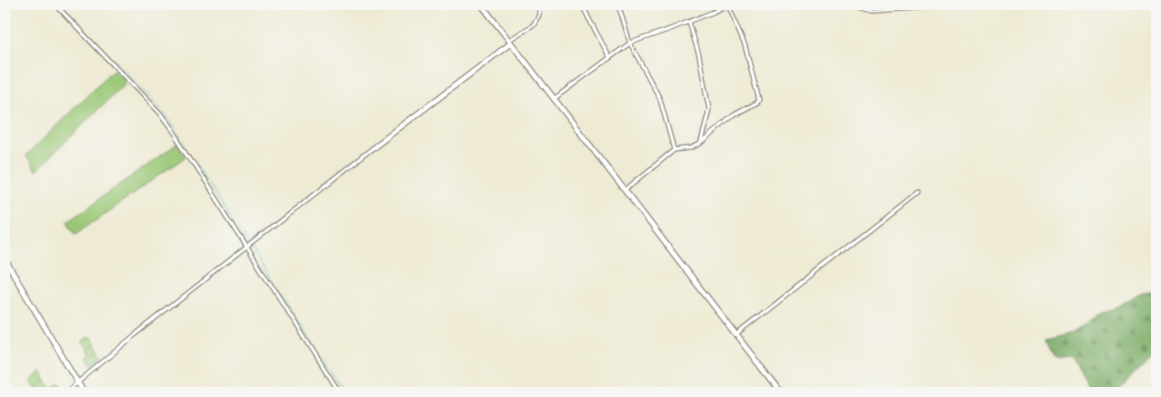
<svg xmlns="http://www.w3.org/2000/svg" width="1161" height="397" font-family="'Shantell Sans',sans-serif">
  <defs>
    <pattern id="forest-firs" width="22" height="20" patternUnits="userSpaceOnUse" patternTransform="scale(1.25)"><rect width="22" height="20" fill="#7bac66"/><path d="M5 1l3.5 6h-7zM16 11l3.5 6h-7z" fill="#658c54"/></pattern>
    <pattern id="garden-furrows" width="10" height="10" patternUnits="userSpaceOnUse" patternTransform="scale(1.25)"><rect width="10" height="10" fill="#9ac775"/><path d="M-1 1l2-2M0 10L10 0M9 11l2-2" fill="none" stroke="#7ea260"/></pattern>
  </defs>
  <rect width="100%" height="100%" fill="#f6f6f2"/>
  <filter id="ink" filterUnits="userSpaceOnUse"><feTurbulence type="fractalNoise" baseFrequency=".02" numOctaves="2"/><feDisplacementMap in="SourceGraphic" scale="10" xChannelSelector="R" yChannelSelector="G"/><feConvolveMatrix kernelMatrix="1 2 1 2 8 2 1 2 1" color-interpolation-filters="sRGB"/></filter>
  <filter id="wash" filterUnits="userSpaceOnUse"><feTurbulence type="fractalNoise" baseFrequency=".0096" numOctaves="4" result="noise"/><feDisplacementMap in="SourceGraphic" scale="20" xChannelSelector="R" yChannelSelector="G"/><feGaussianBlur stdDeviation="1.12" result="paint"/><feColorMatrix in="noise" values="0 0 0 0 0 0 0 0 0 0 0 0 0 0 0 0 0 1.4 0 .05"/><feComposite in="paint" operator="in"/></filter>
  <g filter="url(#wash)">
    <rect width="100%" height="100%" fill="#eeead3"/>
    <g fill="#9ac775" stroke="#627950">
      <polygon points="114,69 126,82 36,171 26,156"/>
      <polygon points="178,144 186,157 76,234 68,221"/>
    </g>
    <polygon fill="url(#forest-firs)" stroke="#536c48" points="1157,291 1157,347 1113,392 1112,393 1089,393 1072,360 1055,362 1051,355 1046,340 1073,333 1088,324 1098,313 1120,307 1140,295"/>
    <g fill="url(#garden-furrows)" stroke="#627950">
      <polygon points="90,337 103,357 92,365 87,358 90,354 82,342"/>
      <polygon points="41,372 52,389 61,383 65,390 61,393 40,393 30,382"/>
    </g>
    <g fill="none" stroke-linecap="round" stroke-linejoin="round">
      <g stroke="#46b5c0" stroke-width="1">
        <polyline points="59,4 63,8"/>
        <polyline points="65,10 103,50"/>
        <polyline points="106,52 160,110"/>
        <polyline points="163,113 176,131"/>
        <polyline points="178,135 207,180"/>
        <polyline points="209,183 248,244"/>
        <polyline points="251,248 277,290"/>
        <polyline points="279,293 308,339"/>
        <polyline points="310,342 340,387"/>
        <polyline points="342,390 343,393"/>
      </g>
    </g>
  </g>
  <g filter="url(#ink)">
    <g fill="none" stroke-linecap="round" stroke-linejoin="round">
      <defs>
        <g id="minor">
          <polyline points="55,4 160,114 174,133 340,393"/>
          <polyline points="582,4 588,17 610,58"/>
          <polyline points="618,4 630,43 660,99 674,150"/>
          <polyline points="849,4 871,11 972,4"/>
          <polyline points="689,22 699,55 709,109 708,114 701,142"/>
          <polyline points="509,40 533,25 539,15 539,6 542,4"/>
          <polyline points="555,98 630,43 668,30 713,12 727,4"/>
          <polyline points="625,190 674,150 691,148 701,143 734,115 758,102 759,100 745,46 727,4"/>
          <polyline points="736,335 917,193"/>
          <polyline points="65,393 135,335 374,147"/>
        </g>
        <g id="tertiary">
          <polyline points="481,4 781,393"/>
          <polyline points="374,147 511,43"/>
          <polyline points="4,258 84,393"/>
        </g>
      </defs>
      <use href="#minor" stroke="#8c8a7f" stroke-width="5.5"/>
      <use href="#tertiary" stroke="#8c8a7f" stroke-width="7"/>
      <use href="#minor" stroke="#fff" stroke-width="3"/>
      <use href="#tertiary" stroke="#fff" stroke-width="4.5"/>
    </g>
  </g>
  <rect width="1161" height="397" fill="none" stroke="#f6f6f2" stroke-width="20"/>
</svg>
